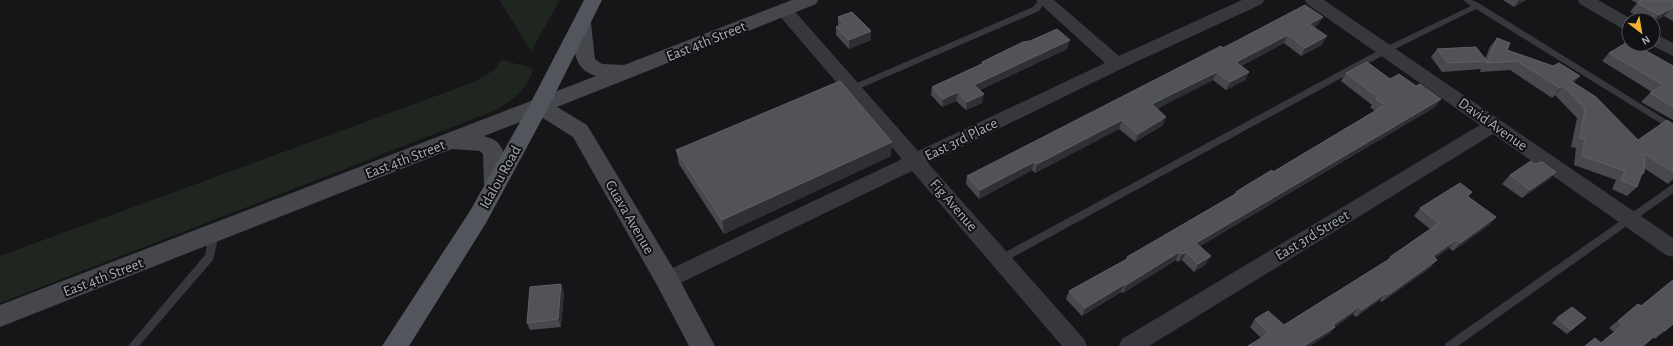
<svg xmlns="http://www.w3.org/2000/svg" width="1673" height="346" font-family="'Alegreya Sans',sans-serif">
  <rect width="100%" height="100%" fill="#161618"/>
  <g fill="#1e261f">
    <polygon points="499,0 560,0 531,51"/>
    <path d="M501 60 533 68C530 88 512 100 496 110L0 303V256L474 82 494 70Z"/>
  </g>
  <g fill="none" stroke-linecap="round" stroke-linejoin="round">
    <g fill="#37383d" fill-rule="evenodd">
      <polygon points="1039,0 1047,0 1039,11 856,90 853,91 849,88 850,86 1033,7"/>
      <polygon points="1463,0 1472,0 1480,4 1673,124 1673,131 1476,9 1389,52 1004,262 1001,263 998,262 996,259 998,256 1383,48 1471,6"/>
      <polygon points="1673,184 1673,193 1458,346 1445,346 1446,343"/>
      <polygon points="214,230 217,231 219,234 213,260 139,346 128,346 205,255 209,234 211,231"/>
    </g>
    <g fill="#37383d" fill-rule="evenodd">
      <polygon points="1036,0 1054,0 1119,56 1242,0 1264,0 1262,4 1123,68 928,163 1084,339 1087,346 1062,346 912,171 674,286 667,289 660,286 657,280 660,274 902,159 778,14 776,10 778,6 784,5 790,6 918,151 1105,63"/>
      <polygon points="1305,0 1324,0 1673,238 1673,257 1666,255 1493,134 1149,346 1119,346 1122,339 1480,125 1307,4"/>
      <polygon points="1578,0 1598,0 1633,20 1629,20 1629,30 1623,29 1580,4"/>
      <polygon points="1653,33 1673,43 1673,56 1649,44 1653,44"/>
    </g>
    <path fill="#45474d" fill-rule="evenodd" d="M792 0H818L816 4 557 107 587 125 676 273 715 346H689L658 287 573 137 538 115 484 136C489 138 495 139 498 143 508 153 509 179 503 191L495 194 487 191 484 185 483 154 480 151 452 149 0 327V305L596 76C571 69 574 45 573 23L575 19 582 17 589 19 591 23 595 59 602 64 624 65Z"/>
    <polygon fill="#53555c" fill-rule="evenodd" points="584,0 602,0 549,106 486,223 409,346 382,346 470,211 529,106"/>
  </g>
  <g fill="#47494d">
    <polygon points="1503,0 1526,0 1514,7"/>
    <polygon points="1631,0 1673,0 1673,21 1664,16 1653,22 1653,20 1645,20 1630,12 1637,3"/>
    <polygon points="838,17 871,31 871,40 849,49 836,35 836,27 838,26"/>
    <polygon points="1318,25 1314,27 1322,45 1301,56 1284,43 1241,66 1249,72 1245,80 1226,90 1213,80 1175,99 1157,109 1163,125 1135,142 1119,129 1035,173 1032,170 979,199 966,184 967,176 1223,48"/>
    <polygon points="1497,38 1507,50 1574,83 1638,140 1673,124 1673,179 1668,184 1644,168 1644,173 1640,176 1637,187 1627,196 1612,189 1616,180 1574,165 1576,148 1571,147 1577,118 1555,95 1552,98 1510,70 1480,72 1481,69 1442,72 1431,57 1437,49 1485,59 1490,47"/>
    <polygon points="1067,49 980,90 982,103 966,110 956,101 942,107 931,95 932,87 981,64 982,62"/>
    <polygon points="1609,53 1673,66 1673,120 1641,102 1650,93 1652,92 1602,61"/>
    <polygon points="1346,73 1390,79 1416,86 1441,99 1435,107 1200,246 1206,264 1194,272 1182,260 1178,262 1176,260 1123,293 1121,292 1082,316 1066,299 1069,291 1126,259 1127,257 1234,195 1236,192 1273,172 1375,111 1370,107 1372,105 1341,81"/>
    <polygon points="676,150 891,156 724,234 679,164"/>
    <polygon points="1535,164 1556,172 1548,180 1522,198 1502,184 1510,175"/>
    <polygon points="1472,192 1468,197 1496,217 1489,225 1453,251 1449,248 1435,258 1431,267 1382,302 1380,300 1356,317 1353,314 1335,327 1329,334 1261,338 1250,327 1255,319 1284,325 1387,261 1390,257 1430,229 1414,216 1420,208"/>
    <polygon points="564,292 561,327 530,330 527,323"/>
    <polygon points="1638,304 1665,331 1655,339 1653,337 1601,343 1614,332 1609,328"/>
    <polygon points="1557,318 1581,322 1567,334 1552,323"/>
  </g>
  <g fill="#2f3033">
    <polygon points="1519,0 1526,0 1514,7"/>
    <polygon points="1672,8 1664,16 1653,22 1653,21 1659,15"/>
    <polygon points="1323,17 1318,25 1304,32 1309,24"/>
    <polygon points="871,31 871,40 849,49 849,40"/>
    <polygon points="1288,35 1284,43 1233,70 1236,62"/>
    <polygon points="1327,36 1322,45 1301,56 1305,48"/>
    <polygon points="1070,40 1067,49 973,93 974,85"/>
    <polygon points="1217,72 1213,80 1149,113 1152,104"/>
    <polygon points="1249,72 1245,80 1226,90 1230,82"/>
    <polygon points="1580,76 1572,85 1571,81"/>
    <polygon points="1563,86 1555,95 1552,98 1560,88"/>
    <polygon points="958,92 956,101 942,107 943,99"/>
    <polygon points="984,94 982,103 966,110 967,102"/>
    <polygon points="1441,99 1435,107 1192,251 1196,243"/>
    <polygon points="1166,117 1163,125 1135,142 1138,134"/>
    <polygon points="1122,120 1119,129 1035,173 1037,164"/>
    <polygon points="892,142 891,156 724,234 722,220"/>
    <polygon points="1034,162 1032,170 979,199 980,190"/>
    <polygon points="1556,172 1548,180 1522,198 1530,190"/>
    <polygon points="1496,217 1489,225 1453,251 1460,243"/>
    <polygon points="1456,240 1449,248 1426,264 1433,256"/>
    <polygon points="1179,252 1176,260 1123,293 1126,285"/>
    <polygon points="1186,252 1182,260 1178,262 1182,254"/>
    <polygon points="1211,256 1206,264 1194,272 1198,264"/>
    <polygon points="1437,260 1431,267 1382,302 1388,295"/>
    <polygon points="561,284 564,292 561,327 558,319"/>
    <polygon points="1125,284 1121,292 1082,316 1085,308"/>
    <polygon points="1386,293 1380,300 1356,317 1362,310"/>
    <polygon points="1359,307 1353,314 1328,332 1335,327 1329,334 1310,346 1304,346 1333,325"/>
  </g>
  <g fill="#525359" stroke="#5f6168">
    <polygon points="1642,0 1673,0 1673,8 1672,8 1659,15 1637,3"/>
    <polygon points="1305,5 1323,17 1309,24 1327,36 1305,48 1288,35 1236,62 1249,72 1230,82 1217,72 1178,91 1152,104 1166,117 1138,134 1122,120 1037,164 1034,162 980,190 967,176 1221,46 1223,48"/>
    <polygon points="852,12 871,31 849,40 836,27 844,24 838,17"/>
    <polygon points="1057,29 1070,40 974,85 984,94 967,102 958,92 943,99 932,87 984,63 982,62 1023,42 1030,41"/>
    <polygon points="1497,38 1510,43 1507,50 1553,66 1559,63 1580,76 1571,81 1596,97 1638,140 1667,120 1673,124 1673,172 1645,154 1644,173 1642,173 1637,187 1621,180 1625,171 1582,156 1585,139 1580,138 1585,109 1563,86 1560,88 1517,61 1487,63"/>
    <polygon points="1629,41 1629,44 1634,44 1673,66 1673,107 1650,93 1663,85 1609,53"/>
    <polygon points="1476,47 1487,61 1448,63 1437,49"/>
    <polygon points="1367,62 1390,79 1399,74 1416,86 1420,84 1441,99 1196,243 1211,256 1198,264 1186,252 1182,254 1179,252 1126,285 1125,284 1085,308 1069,291 1129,258 1127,257 1237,193 1236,192 1247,185 1272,170 1273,172 1385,105 1376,99 1378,97 1346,73"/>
    <polygon points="840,81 892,142 722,220 676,150"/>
    <polygon points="1531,161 1535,164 1542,162 1556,172 1530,190 1510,175"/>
    <polygon points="1460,183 1472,192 1467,196 1496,217 1460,243 1456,240 1433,256 1437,260 1388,295 1386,293 1362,310 1359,307 1333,325 1335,327 1304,346 1248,346 1269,333 1255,319 1268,311 1284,325 1391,258 1390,257 1439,223 1420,208"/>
    <polygon points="1673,280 1673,324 1665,331 1663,329 1643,346 1585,346 1595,338 1601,343 1623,325 1618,321 1638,304 1641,306"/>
    <polygon points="561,284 558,319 527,323 530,287"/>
    <polygon points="1572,307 1586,318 1571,330 1557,318"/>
  </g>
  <g text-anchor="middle" stroke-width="4" stroke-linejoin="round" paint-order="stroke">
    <g font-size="15" fill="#a8adb8" stroke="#111113">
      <text transform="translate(706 41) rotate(-22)" y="5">East 4th Street</text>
      <text transform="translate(1493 124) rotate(35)" y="5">David Avenue</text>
      <text transform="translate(961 139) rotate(-26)" y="5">East 3rd Place</text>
      <text transform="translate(405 159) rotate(-21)" y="5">East 4th Street</text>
      <text transform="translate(500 177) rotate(-61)" y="5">Idalou Road</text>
      <text transform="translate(954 205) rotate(49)" y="5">Fig Avenue</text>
      <text transform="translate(630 217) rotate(60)" y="5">Guava Avenue</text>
      <text transform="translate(1312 235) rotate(-31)" y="5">East 3rd Street</text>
      <text transform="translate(103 277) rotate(-21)" y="5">East 4th Street</text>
    </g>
  </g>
  <g transform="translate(1641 32) rotate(149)"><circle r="19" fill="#111113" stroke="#4d4f55"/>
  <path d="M0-3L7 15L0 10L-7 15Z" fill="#f2b134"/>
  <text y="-6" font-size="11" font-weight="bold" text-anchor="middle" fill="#a8adb8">N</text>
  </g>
</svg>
